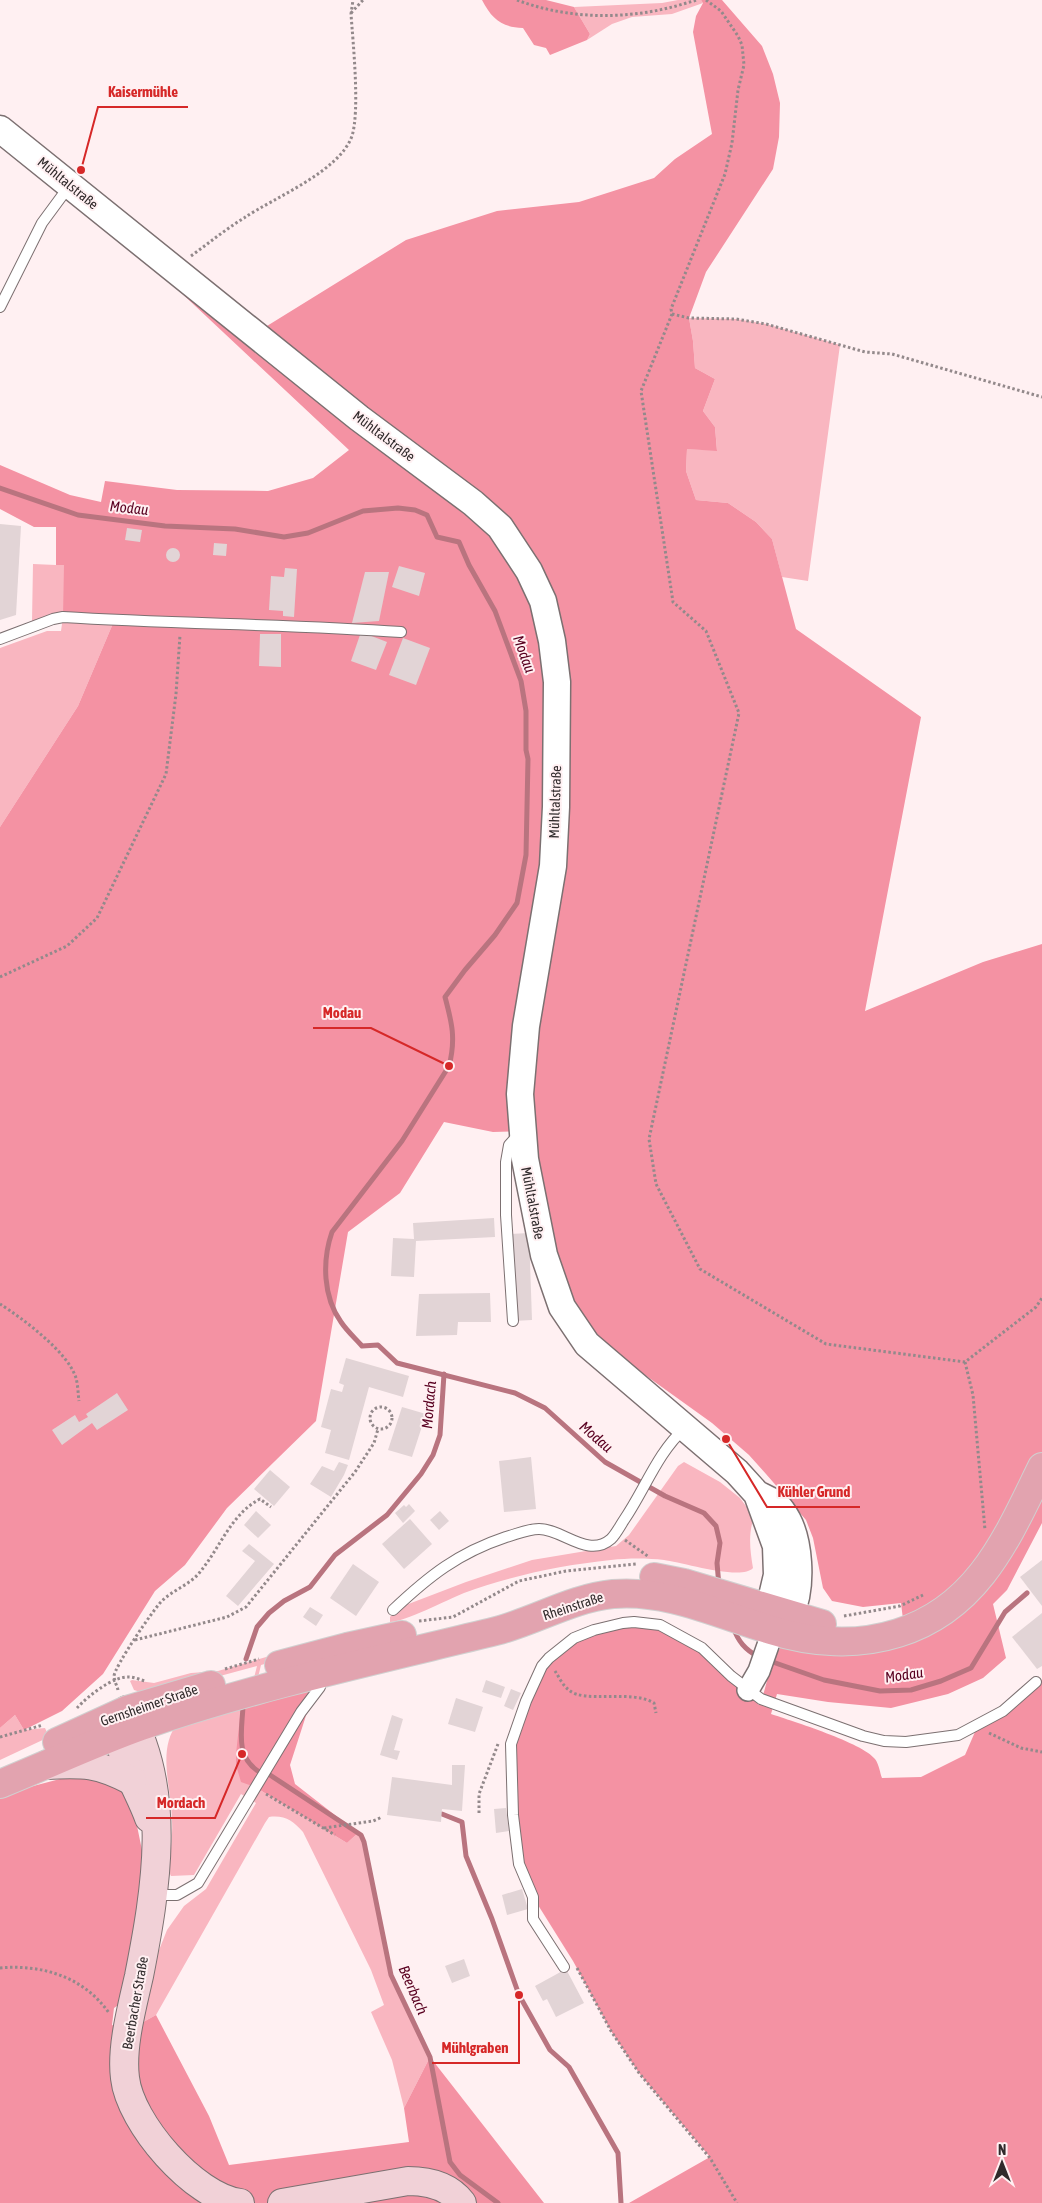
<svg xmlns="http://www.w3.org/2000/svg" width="1042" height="2203" font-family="'Asap Condensed',sans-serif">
  <rect width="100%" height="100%" fill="#fff0f2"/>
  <g fill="#f9b6c0">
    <polygon points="678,0 701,0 703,3 672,14 632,17 612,24 587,40 590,34 574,7 662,3"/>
    <polygon points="689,318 736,319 766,324 840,345 808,581 782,577 772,539 756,522 728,503 696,500 686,471 687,449 717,450 715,427 703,411 715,379 695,368 693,341"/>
    <polygon points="56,527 114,621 78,706 0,827 0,648 47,631 61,631 63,617 32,621 33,564 56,565"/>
    <path d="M684 1462 720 1482 740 1498 754 1517C748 1534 750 1550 753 1568 742 1581 681 1562 664 1560 648 1558 628 1558 611 1560 562 1565 510 1576 464 1593 447 1600 404 1622 390 1622V1617L398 1608 466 1582 532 1560 616 1546 629 1535 678 1466Z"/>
    <path d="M322 1648 261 1665 253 1698 255 1787 347 1843 358 1833 362 1839 391 1975 430 2057 404 2108 392 2060 371 2012 384 2005 371 1970 303 1832C293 1821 285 1815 269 1817L265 1823 156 2015 127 2031 167 1930 184 1906 206 1889 256 1803 241 1794 194 1875 171 1876 169 1872C170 1855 173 1838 172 1821 172 1789 156 1749 178 1723L249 1698 257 1666 150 1695 134 1690 130 1681 132 1680 154 1683 191 1673 218 1671 287 1651Z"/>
    <polygon points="15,1715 24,1730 45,1728 49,1737 0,1760 0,1728"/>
  </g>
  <g fill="#f492a3">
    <path d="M482 0H546L574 7 590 34 587 40 550 55 546 48 534 45 523 28C501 27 492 19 482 0Z"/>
    <path d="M701 0H722L762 46 773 74 780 103 779 137 773 169 706 272 689 318 693 341 695 368 715 379 703 411 715 427 717 451 687 449 686 471 696 500 728 503 756 522 772 539 796 629 921 717 865 1011 983 962 1042 944V1523L1007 1590 993 1604 1006 1658 983 1678 948 1694 891 1708 828 1702 777 1694 771 1714C792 1721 863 1743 875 1759 879 1764 880 1773 882 1778L921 1777 965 1755 978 1725 1036 1682 1042 1680V2203H629L710 2157 639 2073 611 2031 573 1961 533 1897 524 1878 511 1753 542 1666 574 1638 634 1622 680 1634 759 1705C768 1687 768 1663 781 1647L813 1654 853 1655 906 1644 901 1603 863 1607 832 1601 823 1588 813 1538 806 1520 766 1474 749 1455 712 1423 620 1357 587 1328 572 1303 547 1221 534 1131 493 1132 444 1122 400 1193 348 1232 316 1421 227 1508 185 1565 155 1591 103 1674 62 1711 24 1730 15 1715 0 1728V827L78 706 114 621 63 617 64 565H56V527H34L0 509V465L70 495 101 502 105 481 177 490 268 491 313 478 349 450 175 287 174 268 254 334 406 240 497 211 579 202 654 178 675 159 712 134 693 32 696 16 703 3Z"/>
    <polygon points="312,1687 314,1691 290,1765 295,1784 358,1833 347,1843 255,1787 241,1782 236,1765 236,1754 240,1717 253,1698"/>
    <polygon points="79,1774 120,1787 130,1802 136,1821 143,1855 144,1882 124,2001 114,2008 112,2025 127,2031 156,2015 209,2116 229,2165 409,2142 404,2108 430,2057 544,2203 0,2203 0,1798 18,1790"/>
  </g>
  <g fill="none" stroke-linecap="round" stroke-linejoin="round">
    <g stroke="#b9747f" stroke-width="5">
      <path d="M0 488 78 515 165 526 235 529 284 537 308 533 363 511 398 508 415 510 427 515 437 537 459 542 469 565 495 611 521 681 526 711V750L528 759 526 855 517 903 495 935 465 970 445 997C452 1023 456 1039 449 1066L402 1141 332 1232C322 1261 323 1297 341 1322 347 1331 355 1338 362 1346L378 1345 397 1363 515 1393 545 1408 605 1462 665 1496 704 1513 716 1526 720 1543 717 1563 719 1586"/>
      <path d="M733 1627C738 1641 745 1650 759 1657"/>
      <polyline points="246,1659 257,1627 269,1613 284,1601 310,1587 335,1555 387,1515 421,1474 433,1455 440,1435 444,1374"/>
      <polyline points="767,1660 824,1680 880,1691 911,1690 941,1681 971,1668 1005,1612 1027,1593"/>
      <path d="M243 1706C242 1730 235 1756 258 1771"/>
      <polyline points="270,1775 361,1835 364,1842 391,1975 430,2057 450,2162 460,2175 498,2203"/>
      <polyline points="442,1814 462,1822 466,1856 492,1919 519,1995 550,2050 569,2067 618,2153 621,2203"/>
    </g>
  </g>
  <g fill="#e2d4d6">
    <polygon points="0,524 21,526 16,615 0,620"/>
    <polygon points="127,528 142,530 140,542 125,540"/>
    <polygon points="214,543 227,544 226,556 213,555"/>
    <circle cx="173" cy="555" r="7"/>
    <polygon points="399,566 425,573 419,596 392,587"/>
    <polygon points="285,568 297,569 294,617 283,616 283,611 269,610 271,576 284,577"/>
    <polygon points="365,572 389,572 379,621 352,623"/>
    <polygon points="361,632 387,642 376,670 351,661"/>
    <polygon points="260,634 281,634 281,667 259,666"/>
    <polygon points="403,638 430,648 416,685 389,675"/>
    <polygon points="494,1218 495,1237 416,1241 414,1277 391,1276 393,1238 414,1239 413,1223"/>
    <polygon points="529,1233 532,1320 514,1321 510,1234"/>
    <polygon points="490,1293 491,1322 458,1322 457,1335 416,1336 419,1294"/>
    <polygon points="346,1358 409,1376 403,1397 369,1387 349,1460 325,1453 331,1430 321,1427 331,1389 342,1392 344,1385 339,1383"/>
    <polygon points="117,1393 128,1410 97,1430 92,1423 62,1445 52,1430 75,1415 79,1422 88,1417 86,1414"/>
    <polygon points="402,1407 426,1414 412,1457 388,1450"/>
    <polygon points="531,1457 536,1509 504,1512 499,1461"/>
    <polygon points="339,1462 348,1465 344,1475 331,1497 310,1484 322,1466 334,1471"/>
    <polygon points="270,1470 290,1487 274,1506 254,1489"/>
    <polygon points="409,1504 415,1511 403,1523 395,1513 404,1505 406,1507"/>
    <polygon points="256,1511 271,1525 258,1538 244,1525"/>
    <polygon points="440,1511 449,1521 439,1530 430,1520"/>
    <polygon points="410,1519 432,1544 404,1569 382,1544"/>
    <polygon points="249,1544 274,1564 238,1606 226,1596 255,1561 242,1551"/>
    <polygon points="1042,1560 1042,1606 1020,1577"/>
    <polygon points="353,1564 379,1582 356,1616 330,1598"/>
    <polygon points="310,1607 323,1615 316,1626 303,1617"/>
    <polygon points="1042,1613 1042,1666 1037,1669 1012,1637"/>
    <polygon points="486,1680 505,1687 501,1698 482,1692"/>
    <polygon points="511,1689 521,1693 513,1710 504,1706"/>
    <polygon points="456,1698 483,1707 475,1732 448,1724"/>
    <polygon points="392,1715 403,1719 394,1750 400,1751 397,1760 380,1755"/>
    <polygon points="452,1765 465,1765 462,1811 442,1809 441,1822 387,1815 392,1777 452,1785"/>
    <polygon points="506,1808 509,1831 496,1833 494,1809"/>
    <polygon points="522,1889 528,1909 507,1915 502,1895"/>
    <polygon points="464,1959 470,1976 452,1983 445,1966"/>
    <polygon points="566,1969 584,2003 556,2017 547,1999 543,2001 535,1986"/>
  </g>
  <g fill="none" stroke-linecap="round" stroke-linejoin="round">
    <defs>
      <g id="service">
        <polyline points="0,307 42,223 70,185"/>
        <path d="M0 639 53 619 63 617C176 624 289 624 401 632"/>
        <polyline points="513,1321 506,1215 506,1162 509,1145 518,1135"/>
        <path d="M393 1610C429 1576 458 1553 506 1537 517 1534 528 1529 539 1529 563 1529 588 1559 611 1539 616 1534 620 1526 624 1520 644 1491 658 1452 684 1429"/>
        <polyline points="154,1895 177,1895 198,1883 301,1712 320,1687"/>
        <polyline points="564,1967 533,1919 533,1897 519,1864 513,1815 511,1744 526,1701 542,1666 549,1658 574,1638 594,1630 623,1623 634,1622 660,1625 702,1648 731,1676 761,1699 863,1736 884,1741 906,1742 958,1735 1003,1711 1036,1682"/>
      </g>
      <polyline id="minor" points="748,1690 759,1671 773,1631"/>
      <path id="tertiary" d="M0 129 359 418 473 503 500 527 529 571 543 601 552 641 557 682 556 807 553 866 526 1026 520 1094 525 1159 544 1255 562 1307 587 1344 737 1472 757 1494 776 1546 777 1575 769 1609 773 1631C778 1627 786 1622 790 1615 803 1588 801 1536 782 1511 776 1502 767 1499 757 1494"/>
      <g id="secondary">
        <path d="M127 1710C173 1790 156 1890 139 1976 132 2007 121 2047 125 2078 130 2123 194 2197 240 2203"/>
        <path d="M127 1712C125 1720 122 1728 121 1736 121 1766 139 1790 149 1818"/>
        <path d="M46 1765C84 1763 98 1763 132 1781"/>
        <path d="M282 2203 408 2181C428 2181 449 2186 462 2203"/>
      </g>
      <g id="primary">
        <polyline points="654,1577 684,1583 822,1624"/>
        <polyline points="279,1665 347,1647 402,1635"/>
        <polyline points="57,1742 127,1710 211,1685"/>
        <path d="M0 1784C47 1765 93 1743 141 1726 256 1686 377 1660 496 1631 535 1621 572 1598 613 1594 667 1589 720 1615 771 1630 812 1643 857 1646 898 1633 979 1608 1008 1536 1042 1467"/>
      </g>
    </defs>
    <use href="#service" stroke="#7c7071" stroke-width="12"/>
    <use href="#minor" stroke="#7c7071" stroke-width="24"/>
    <use href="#tertiary" stroke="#7c7071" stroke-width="29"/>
    <use href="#secondary" stroke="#7c7071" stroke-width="30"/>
    <use href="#primary" stroke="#d1d0d0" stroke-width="30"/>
    <g stroke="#93898b" stroke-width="3" stroke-dasharray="2.5 2.5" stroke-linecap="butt">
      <path d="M517 0C564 18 619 20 668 8 678 6 688 2 698 0"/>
      <polyline points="706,0 721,11 738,36 742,45 744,65 738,90 732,143 725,174 671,309 672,314 641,391 673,602 706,631 739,713 649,1139 656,1184 700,1269 826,1344 965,1362 1036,1307 1042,1298"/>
      <polyline points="351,13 363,0"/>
      <path d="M191 256C209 243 226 229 244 218 275 197 339 172 352 136 360 110 353 43 351 14L353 0"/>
      <polyline points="672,314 689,318 736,319 766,324 865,352 892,354 1042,397"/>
      <polyline points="0,977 67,946 97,918 166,774 176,694 180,635"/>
      <path d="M0 1304C22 1318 68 1352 76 1378 78 1385 78 1394 79 1401"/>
      <polyline points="965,1362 973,1395 985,1530"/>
      <circle cx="381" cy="1418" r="11"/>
      <polyline points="625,1540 649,1557"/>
      <polyline points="844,1616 900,1606 923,1595"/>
      <polyline points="419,1621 453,1617 519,1581 566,1571 636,1564"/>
      <polyline points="135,1640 227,1617 246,1607 355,1472 374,1443 378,1429"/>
      <polyline points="225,1669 259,1659"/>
      <path d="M555 1671C559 1677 563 1686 569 1690 584 1704 631 1689 654 1703L656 1713"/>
      <path d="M118 1690C117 1686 114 1680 114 1676 115 1666 153 1610 161 1602 172 1590 190 1585 200 1572 220 1548 231 1514 260 1499L271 1507"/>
      <path d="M77 1708C88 1696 113 1676 129 1677 134 1677 141 1680 145 1681"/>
      <polyline points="989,1733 1021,1748 1042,1752"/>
      <polyline points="0,1737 43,1725"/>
      <polyline points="266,1794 335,1835"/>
      <polyline points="479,1813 479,1794 498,1744"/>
      <polyline points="324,1828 373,1821 382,1817"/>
      <path d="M0 1968C42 1964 84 1977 109 2013"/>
      <polyline points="577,1968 611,2031 639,2073 710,2158 737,2203"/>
    </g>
    <use href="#service" stroke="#fff" stroke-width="10"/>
    <use href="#minor" stroke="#fff" stroke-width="21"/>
    <use href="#tertiary" stroke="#fff" stroke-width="26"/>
    <use href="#secondary" stroke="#f1d1d7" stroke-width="28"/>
    <use href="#primary" stroke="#e2a3af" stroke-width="28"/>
  </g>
  <g text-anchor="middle" stroke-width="4" stroke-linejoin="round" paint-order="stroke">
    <g font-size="14" fill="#302a2b" stroke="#fff0f2">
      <text transform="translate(68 183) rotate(39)" y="5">Mühltalstraße</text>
      <text transform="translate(384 436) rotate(37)" y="5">Mühltalstraße</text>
      <text transform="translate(555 802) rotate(-88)" y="5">Mühltalstraße</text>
      <text transform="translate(533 1203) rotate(79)" y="5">Mühltalstraße</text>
      <text transform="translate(573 1606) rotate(-18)" y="5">Rheinstraße</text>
      <text transform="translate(149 1705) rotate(-19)" y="5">Gernsheimer Straße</text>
      <text transform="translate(135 2003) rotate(-80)" y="5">Beerbacher Straße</text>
    </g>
    <g font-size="15" font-style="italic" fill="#590020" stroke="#fff0f2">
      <text transform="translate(129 508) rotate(6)" y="5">Modau</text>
      <text transform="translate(524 654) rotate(70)" y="5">Modau</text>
      <text transform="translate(429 1405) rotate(-85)" y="5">Mordach</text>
      <text transform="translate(596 1437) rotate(41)" y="5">Modau</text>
      <text transform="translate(904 1675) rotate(-8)" y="5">Modau</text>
      <text transform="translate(413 1990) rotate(67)" y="5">Beerbach</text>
    </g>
  </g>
  <path fill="none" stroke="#d62828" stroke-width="2" d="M81 170L98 107H188M449 1066L371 1028H313M726 1439L767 1507H860M242 1754L215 1818H146M519 1995L519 2063H432"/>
  <g fill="#d62828" stroke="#fff0f2" stroke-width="2">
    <circle cx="81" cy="170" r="5"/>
    <circle cx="449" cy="1066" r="5"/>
    <circle cx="726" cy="1439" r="5"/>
    <circle cx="242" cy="1754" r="5"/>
    <circle cx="519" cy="1995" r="5"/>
  </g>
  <g font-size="15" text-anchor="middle" font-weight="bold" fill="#d62828" stroke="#fff0f2" stroke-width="4" stroke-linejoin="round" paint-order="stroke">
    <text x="143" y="97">Kaisermühle</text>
    <text x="342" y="1018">Modau</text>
    <text x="814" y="1497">Kühler Grund</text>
    <text x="181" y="1808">Mordach</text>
    <text x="475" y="2053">Mühlgraben</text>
  </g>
  <g transform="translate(1002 2163)" stroke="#fff0f2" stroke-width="4" paint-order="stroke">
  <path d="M0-4L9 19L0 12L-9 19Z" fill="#302a2b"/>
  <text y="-8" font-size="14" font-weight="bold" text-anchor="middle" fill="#302a2b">N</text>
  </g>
</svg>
